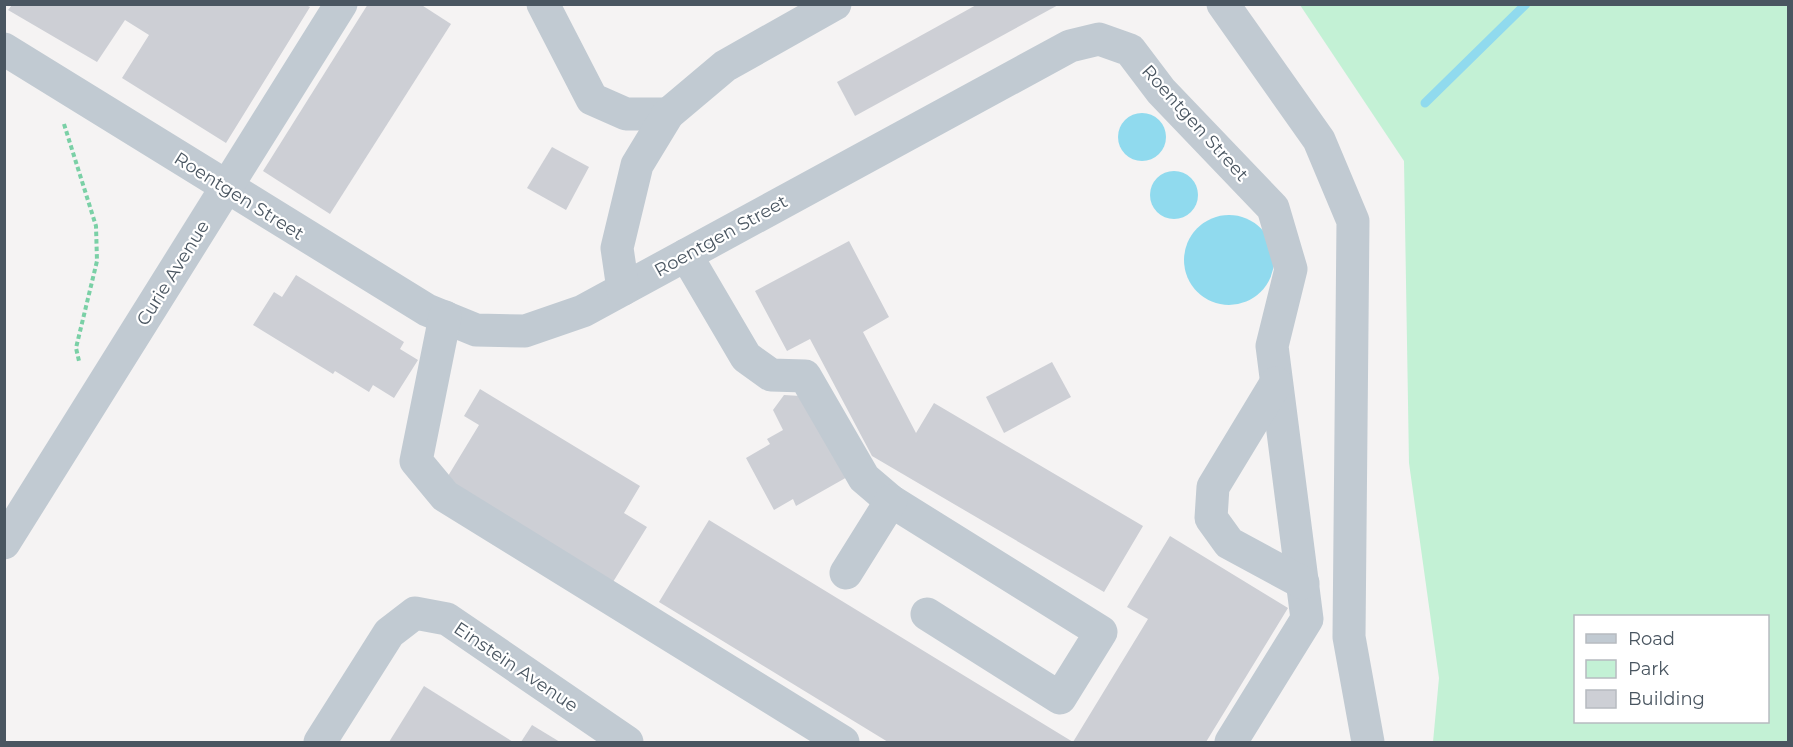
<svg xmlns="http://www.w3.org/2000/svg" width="1793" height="747" font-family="Montserrat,sans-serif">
  <rect width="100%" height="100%" fill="#f5f3f3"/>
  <path fill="#c3f1d5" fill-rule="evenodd" d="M1300 5H1788V742H1433L1439 678 1409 463 1404 161ZM1576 616H1768V722H1576Z"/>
  <g fill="#90daee">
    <circle cx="1142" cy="137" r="24"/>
    <circle cx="1174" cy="195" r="24"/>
    <circle cx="1229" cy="260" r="45"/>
  </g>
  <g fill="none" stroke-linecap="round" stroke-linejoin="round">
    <polyline stroke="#90daee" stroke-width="9" points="1425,103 1526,4"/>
  </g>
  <g fill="#cdcfd5">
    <polygon points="368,4 420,4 451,24 330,214 263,171"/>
    <polygon points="978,4 1060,4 855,116 837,82"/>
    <polygon points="12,5 306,5 310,7 226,143 122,78 149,35 125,20 97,62 8,10"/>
    <polygon points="552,147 589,167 566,210 527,188"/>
    <polygon points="849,241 889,317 863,332 916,433 934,403 1143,526 1104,592 872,456 810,339 787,351 755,291"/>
    <polygon points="296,275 404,342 400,349 418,360 394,398 373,385 369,392 335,371 333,374 253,325 274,292 282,297"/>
    <polygon points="1052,362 1071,397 1004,433 986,397"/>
    <polygon points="480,389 640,486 624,513 647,527 613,582 445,481 479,425 464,416"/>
    <polygon points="784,395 801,396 849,476 796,506 793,499 774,510 746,458 770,444 767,439 783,430 773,410"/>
    <polygon points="709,520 1073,742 1148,619 1127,607 1170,536 1288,608 1206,742 888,742 659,602"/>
    <polygon points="424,686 513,742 389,742"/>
    <polygon points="532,725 560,742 521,742"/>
  </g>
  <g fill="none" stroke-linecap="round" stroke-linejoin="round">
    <polyline stroke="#7ad0a6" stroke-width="4" stroke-dasharray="4.5 3" stroke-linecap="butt" points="64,124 96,226 97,261 76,348 79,361"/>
    <g stroke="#c1cad2" stroke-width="33">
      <polyline points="543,4 592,99 626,114 668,114"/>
      <polyline points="1223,4 1319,140 1353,221 1349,637 1368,742"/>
      <polyline points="4,49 427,310 476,330 525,331 583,311 1070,46 1099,39 1130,50 1161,91 1273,208 1291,269 1272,346 1307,619 1231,742"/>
      <polyline points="686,255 746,357 771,375 805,376 864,478 891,501 1101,632 1060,698 927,614"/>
      <polyline points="623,289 617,248 637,165 668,114 725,66 835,4"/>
      <polyline points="445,317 416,461 445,496 843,742"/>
      <polyline points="1276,383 1213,487 1211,518 1229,543 1303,583"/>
      <polyline points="4,543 341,4"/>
      <polyline points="846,573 891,501"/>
      <polyline points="320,742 389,633 415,613 447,619 627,742"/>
    </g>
  </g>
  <g text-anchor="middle" stroke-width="4.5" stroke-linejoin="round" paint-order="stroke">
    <g font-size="18" fill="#4a5661" stroke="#fff">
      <text transform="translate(1195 123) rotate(48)" y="6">Roentgen Street</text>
      <text transform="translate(239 196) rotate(32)" y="6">Roentgen Street</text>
      <text transform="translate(721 236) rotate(-29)" y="6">Roentgen Street</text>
      <text transform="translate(173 273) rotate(-58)" y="6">Curie Avenue</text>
      <text transform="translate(516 667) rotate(34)" y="6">Einstein Avenue</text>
    </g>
  </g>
  <rect width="1793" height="747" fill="none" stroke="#4a5661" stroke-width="12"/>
  <rect x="1574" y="615" width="195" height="108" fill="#ffffff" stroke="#b7bbc0" stroke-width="1.5"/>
  <rect x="1586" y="634" width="30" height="9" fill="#c1cad2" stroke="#b7bbc0" stroke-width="1.5"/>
  <text x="1628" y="645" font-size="18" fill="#4a5661">Road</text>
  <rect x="1586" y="660" width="30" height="18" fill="#c3f1d5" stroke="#b7bbc0" stroke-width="1.5"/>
  <text x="1628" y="675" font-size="18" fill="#4a5661">Park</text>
  <rect x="1586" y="690" width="30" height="18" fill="#cdcfd5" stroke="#b7bbc0" stroke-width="1.5"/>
  <text x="1628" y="705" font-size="18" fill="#4a5661">Building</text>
</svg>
